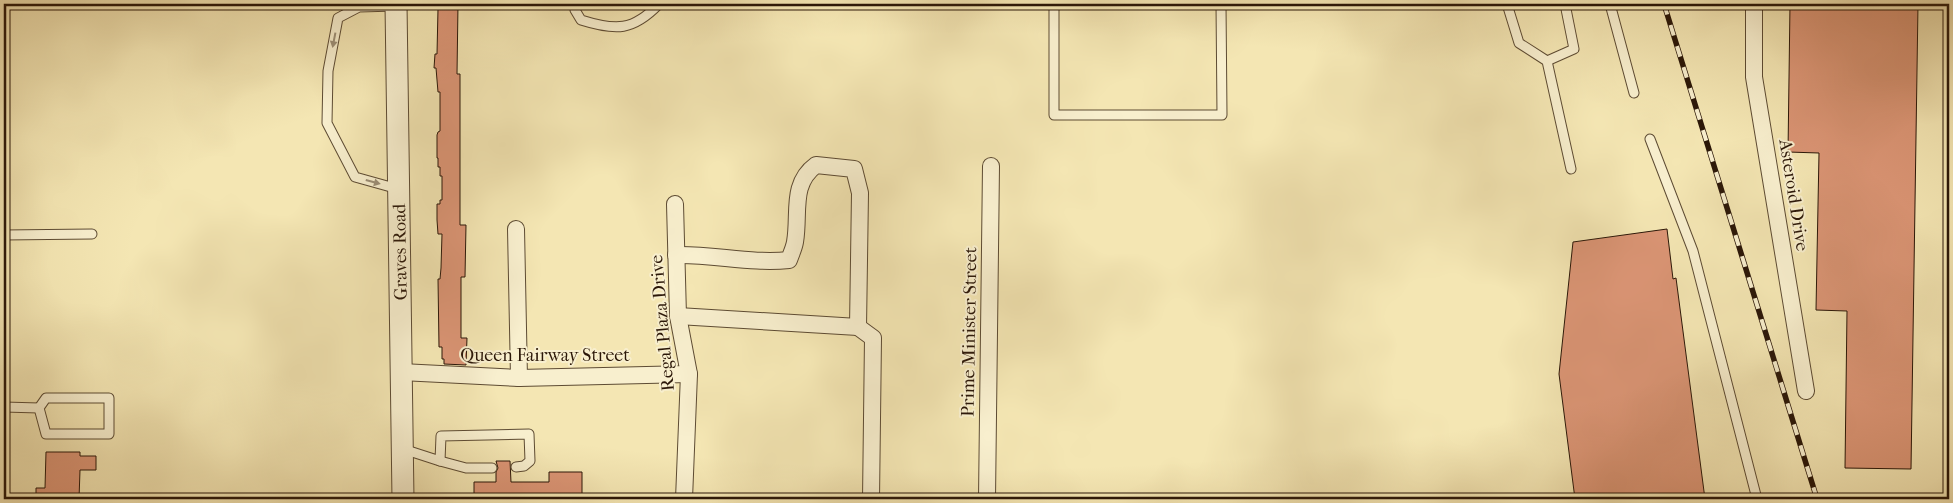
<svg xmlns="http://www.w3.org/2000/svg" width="1953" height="503" font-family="'IM FELL French Canon',serif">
  <rect width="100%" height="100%" fill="#f4e6b3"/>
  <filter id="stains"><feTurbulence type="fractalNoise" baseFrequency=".004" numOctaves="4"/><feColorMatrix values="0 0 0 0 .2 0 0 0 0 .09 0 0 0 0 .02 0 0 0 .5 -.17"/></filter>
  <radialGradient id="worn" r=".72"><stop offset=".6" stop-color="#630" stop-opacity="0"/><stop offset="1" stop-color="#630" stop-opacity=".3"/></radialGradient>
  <g fill="#db9575" stroke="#2b1708">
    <polygon points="441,4 458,4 457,74 460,74 460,225 466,225 465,277 461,277 461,338 467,338 466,365 444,364 444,359 442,359 442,347 439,347 438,279 440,279 441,268 442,234 438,234 437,220 437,204 440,204 440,200 442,200 442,176 440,176 440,167 438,167 438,158 437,158 437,135 438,132 440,131 440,92 438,92 436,68 434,68 435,54 437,54 438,9 441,9"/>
    <polygon points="1790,4 1918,4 1911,469 1845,468 1847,311 1816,310 1819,153 1788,152"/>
    <polygon points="1667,229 1673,279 1676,278 1705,499 1575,499 1559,374 1573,242"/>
    <polygon points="46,452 80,452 80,456 96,456 96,470 80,470 79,499 36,499 36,488 45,488"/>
    <polygon points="496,461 510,461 511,482 549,482 549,472 582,472 582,499 474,499 474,482 496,482 496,472 498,468"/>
  </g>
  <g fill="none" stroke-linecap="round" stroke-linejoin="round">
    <defs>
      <g id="service">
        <path d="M575 4V10L581 20C616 31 633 31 659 4"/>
        <polyline points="1054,4 1054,115 1222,115 1221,4"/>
        <polyline points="1507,4 1519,43 1547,61 1571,169"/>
        <polyline points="1610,4 1634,93"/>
        <polyline points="396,6 359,7 338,18 328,71 327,123 355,177 398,189"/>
        <polyline points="1547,61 1574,49 1565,4"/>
        <polyline points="1650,139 1693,251 1757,499"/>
        <polyline points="4,235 92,234"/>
        <polygon points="46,398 109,398 109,434 46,434 39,408"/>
        <polyline points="4,407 39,408"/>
        <polyline points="403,449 440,461 441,436 529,434 530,461 524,466 516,467"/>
        <polyline points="440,461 466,468 492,468"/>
      </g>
      <g id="minor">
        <polyline points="1754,4 1754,77 1806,391"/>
        <polyline points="675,204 678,316 689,374 684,499"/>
        <polyline points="516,229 519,378"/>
        <path d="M676 255C714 254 751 264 789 260 791 254 794 248 795 242 800 214 790 184 816 165L854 169 860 193 858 327 873 338 871 499"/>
        <polyline points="678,316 858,327"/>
        <polyline points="401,372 519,378 689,374"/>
        <polyline points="987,499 991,166"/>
      </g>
      <polyline id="tertiary" points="396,4 403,499"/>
    </defs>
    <use href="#service" stroke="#5d4b33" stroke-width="11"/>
    <use href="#minor" stroke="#5d4b33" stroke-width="18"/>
    <use href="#tertiary" stroke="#5d4b33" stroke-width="23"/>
    <use href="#service" stroke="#f8efce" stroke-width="9"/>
    <use href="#minor" stroke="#f8efce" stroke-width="16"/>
    <use href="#tertiary" stroke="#f8efce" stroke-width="21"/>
    <defs>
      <polyline id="rail" points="1664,4 1817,499"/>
    </defs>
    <use href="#rail" stroke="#2b1708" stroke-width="5.5"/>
    <use href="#rail" stroke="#f8efce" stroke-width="4" stroke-dasharray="11" stroke-linecap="butt"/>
  </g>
  <defs><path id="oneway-solid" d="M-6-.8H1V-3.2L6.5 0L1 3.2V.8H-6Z" transform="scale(1.25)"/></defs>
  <g fill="#9c8e75">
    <use href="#oneway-solid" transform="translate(334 40) rotate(101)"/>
    <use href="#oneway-solid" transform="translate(373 182) rotate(15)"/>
  </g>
  <g text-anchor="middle" stroke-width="4" stroke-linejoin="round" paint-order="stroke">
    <g font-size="18" fill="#2b1708" stroke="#f8efce">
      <text transform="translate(1794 195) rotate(81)" y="6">Asteroid Drive</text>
      <text transform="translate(400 252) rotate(-91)" y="6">Graves Road</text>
      <text transform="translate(662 323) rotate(-95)" y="6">Regal Plaza Drive</text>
      <text transform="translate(969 332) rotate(-89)" y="6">Prime Minister Street</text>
      <text x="545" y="361">Queen Fairway Street</text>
    </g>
  </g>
  <rect width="1953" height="503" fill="none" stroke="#f4e6b3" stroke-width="20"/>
  <rect x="5" y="5" width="1943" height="493" fill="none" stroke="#2b1708" stroke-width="2.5"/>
  <rect x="10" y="10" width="1933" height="483" fill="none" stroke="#2b1708"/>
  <rect width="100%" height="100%" filter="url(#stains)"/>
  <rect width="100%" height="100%" fill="url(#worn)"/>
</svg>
